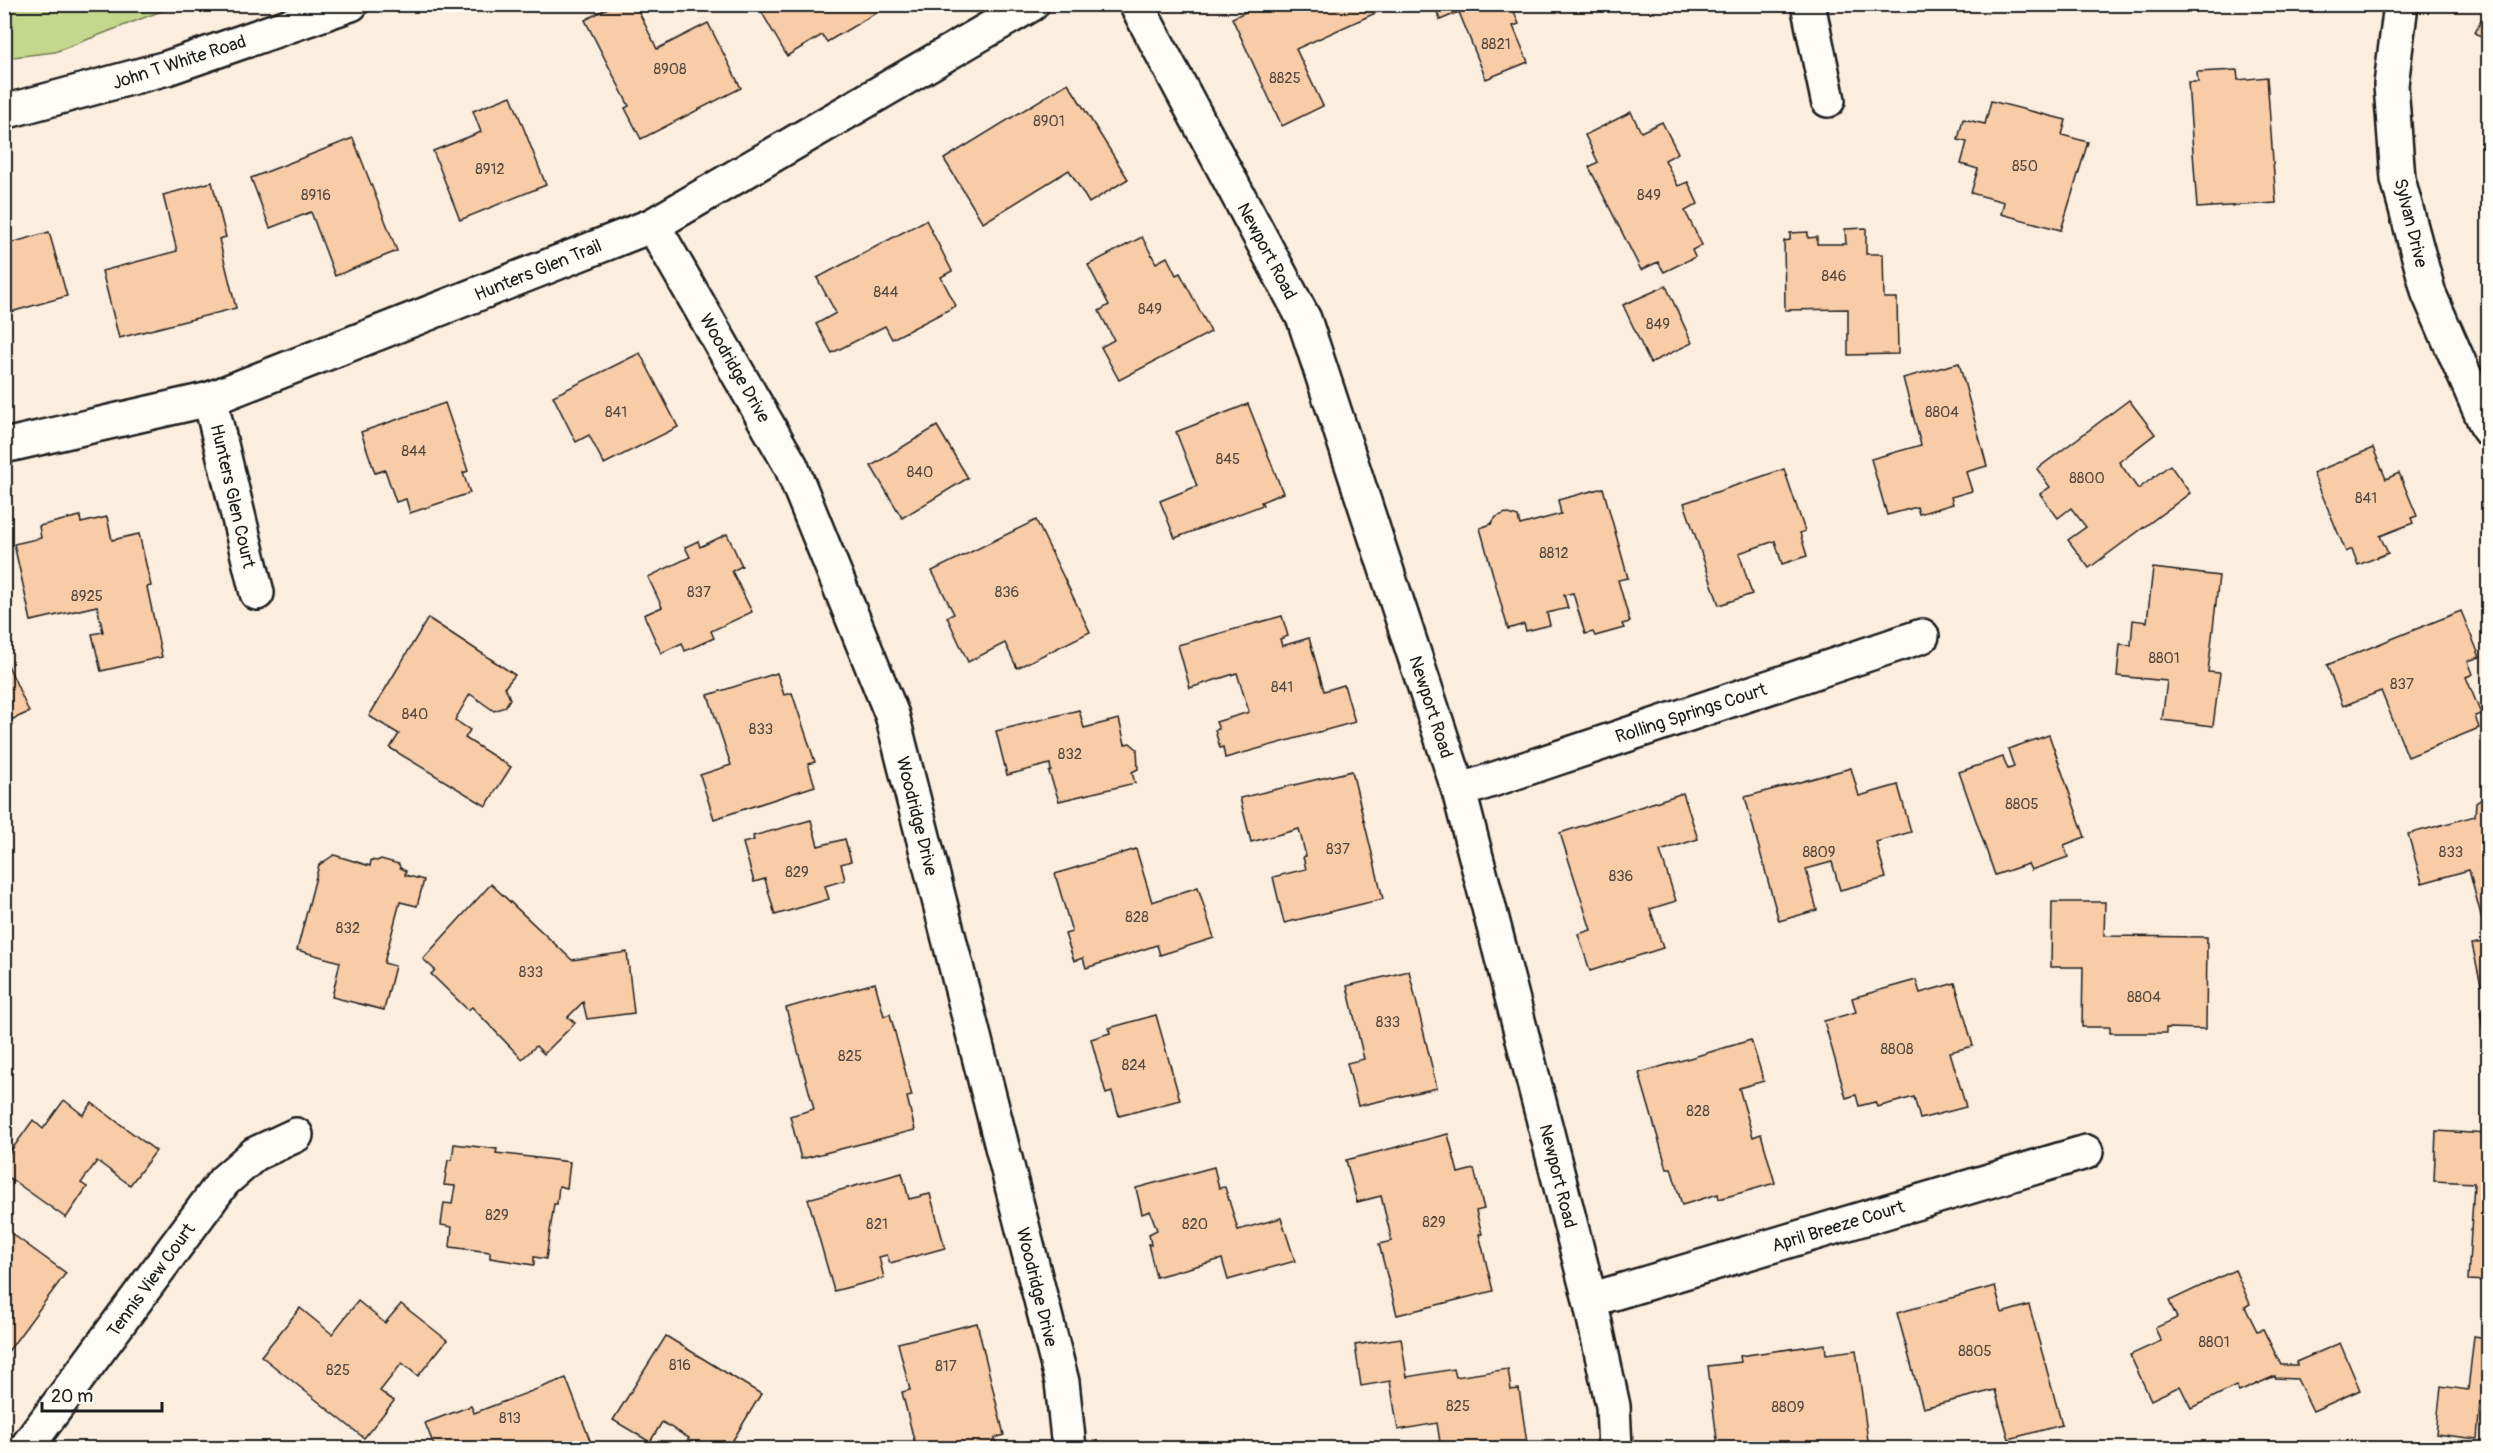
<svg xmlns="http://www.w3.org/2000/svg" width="2493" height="1453" font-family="Pangolin,sans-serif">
  <rect width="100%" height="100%" fill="#fceedf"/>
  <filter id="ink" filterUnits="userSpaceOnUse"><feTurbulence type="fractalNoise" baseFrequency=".0167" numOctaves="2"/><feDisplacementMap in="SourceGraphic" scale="12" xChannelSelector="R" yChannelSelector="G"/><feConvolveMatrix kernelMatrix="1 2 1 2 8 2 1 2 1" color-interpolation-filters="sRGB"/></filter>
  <g filter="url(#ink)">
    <polygon fill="#c4d78c" stroke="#707a54" stroke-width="1.5" points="4,5 5,4 177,5 55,52 5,58"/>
    <g fill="#f8cca7" stroke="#1c1c1c" stroke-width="1.5">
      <polygon points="615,4 635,4 657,49 708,23 741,88 641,139 625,108 629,106 585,20"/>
      <polygon points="757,4 891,4 827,42 822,35 787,56"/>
      <polygon points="1253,4 1382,4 1384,9 1296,49 1323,106 1282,126 1232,18 1254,8"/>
      <polygon points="1434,4 1524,4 1513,9 1519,24 1513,26 1528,62 1486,79 1459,12 1440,20"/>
      <polygon points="2488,6 2488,40 2475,33"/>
      <polygon points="2237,70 2238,80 2267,77 2276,203 2197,208 2188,82 2198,82 2197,72"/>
      <polygon points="1068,83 1128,179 1089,203 1069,170 983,223 944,159"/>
      <polygon points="511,96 546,185 460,220 433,151 481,132 473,111"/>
      <polygon points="1991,101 2066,120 2062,135 2088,142 2061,230 2001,214 2004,202 1971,193 1978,169 1961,164 1967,142 1958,140 1963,119 1985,124"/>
      <polygon points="1631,112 1641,132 1662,122 1678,153 1665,160 1678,186 1688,182 1698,204 1685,211 1702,245 1692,250 1695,257 1664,272 1658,262 1641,270 1589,167 1598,162 1585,135"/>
      <polygon points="353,138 397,251 335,276 311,212 270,228 251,178"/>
      <polygon points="212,182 226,237 219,239 236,308 119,338 102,271 177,251 163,195"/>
      <polygon points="926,220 952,271 941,277 956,306 892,339 885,326 832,353 816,324 836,313 817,278"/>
      <polygon points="1866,228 1866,254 1883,254 1884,298 1897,298 1898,354 1848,355 1848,309 1785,310 1784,241 1790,240 1790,233 1808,232 1808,238 1817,237 1817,244 1846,244 1845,229"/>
      <polygon points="49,232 67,296 4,314 4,245"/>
      <polygon points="1142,237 1156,263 1167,257 1176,275 1180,273 1211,332 1119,380 1101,347 1114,340 1099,311 1109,305 1088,265"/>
      <polygon points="1666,286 1692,343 1650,363 1623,305"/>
      <polygon points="640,353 678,427 604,464 589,435 576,442 553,396"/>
      <polygon points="1959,363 1987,466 1966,472 1972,491 1951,497 1953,504 1919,514 1917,507 1887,515 1871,459 1921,445 1903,378"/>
      <polygon points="2129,400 2155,434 2119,462 2138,489 2170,465 2190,493 2089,568 2068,540 2086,527 2071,508 2058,518 2040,494 2050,487 2037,469"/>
      <polygon points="445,403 468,471 463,473 470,493 410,513 406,499 396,502 385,470 375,473 361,432"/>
      <polygon points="1248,404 1283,493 1261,502 1263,505 1175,538 1160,501 1197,486 1176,432"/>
      <polygon points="937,426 968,478 902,518 871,466"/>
      <polygon points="2373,448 2386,479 2399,473 2417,516 2411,518 2413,523 2380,536 2388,553 2358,565 2352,549 2346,552 2313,473"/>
      <polygon points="1784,469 1805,531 1800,533 1807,556 1782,564 1775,541 1739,553 1752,594 1719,605 1684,503"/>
      <polygon points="1603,488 1628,578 1618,580 1630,622 1622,624 1624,628 1595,636 1593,632 1585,634 1573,593 1564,595 1568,608 1547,613 1550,625 1526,631 1524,624 1508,629 1480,528 1491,524 1496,517 1506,513 1518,517 1520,525 1561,514 1558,500"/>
      <polygon points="80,516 81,523 107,517 112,540 139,534 151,586 147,587 162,657 101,671 92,634 103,632 97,606 31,621 14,544 41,538 39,526"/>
      <polygon points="1036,520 1090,632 1017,668 1005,643 968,662 947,617 954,614 932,571"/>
      <polygon points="727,534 742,566 732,571 752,612 711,631 714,638 685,651 682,643 661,653 644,615 662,607 648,577 690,557 685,547 698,541 700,547"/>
      <polygon points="2153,568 2219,576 2208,672 2220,673 2213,726 2162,720 2167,681 2117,676 2120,644 2131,645 2133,620 2147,622"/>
      <polygon points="2461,611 2480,657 2468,661 2473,674 2466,677 2481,714 2475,716 2479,728 2408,757 2381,691 2343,706 2327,665"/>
      <polygon points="1282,616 1288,636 1280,639 1282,646 1309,638 1324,691 1344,685 1355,722 1225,758 1223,747 1220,748 1215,730 1219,729 1216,722 1249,712 1237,673 1190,688 1178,645"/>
      <polygon points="428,618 515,675 505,687 510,699 505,707 494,711 470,694 455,720 470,730 465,738 511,767 486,806 390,748 399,734 369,716"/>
      <polygon points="4,656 29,712 4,723"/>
      <polygon points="777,673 784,695 792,693 815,762 808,764 815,786 714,819 700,775 731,765 708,695"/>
      <polygon points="1079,710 1084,728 1119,719 1125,744 1130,743 1137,749 1138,769 1132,772 1135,783 1059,801 1049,772 1051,771 1050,764 1007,775 996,731"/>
      <polygon points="2049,735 2085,837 2064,845 2068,857 2031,870 2028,864 1995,875 1959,772 2003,757 2008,769 2014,767 2008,749"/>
      <polygon points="1851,768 1859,796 1898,785 1911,832 1876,842 1886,878 1840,890 1832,862 1806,869 1817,910 1779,921 1745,797"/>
      <polygon points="1352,771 1383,899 1284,923 1273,877 1306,869 1303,857 1306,856 1299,829 1251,842 1240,798"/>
      <polygon points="1683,793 1698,839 1660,851 1676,901 1650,909 1663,948 1590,971 1578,934 1591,930 1560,833"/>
      <polygon points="2488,795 2488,922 2483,923 2469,870 2422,883 2408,834 2475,816 2476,803"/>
      <polygon points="811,820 818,846 845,839 851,861 841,864 845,880 825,886 829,899 775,915 765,879 754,882 743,843 754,840 753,836"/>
      <polygon points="1136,849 1152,902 1198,887 1214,938 1160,955 1157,945 1086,968 1083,958 1074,961 1065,934 1072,932 1055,874"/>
      <polygon points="334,855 370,866 371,860 377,861 381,859 399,864 400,868 406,871 405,875 424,880 417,906 400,902 384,963 395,966 384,1010 332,997 340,962 297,950 319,865"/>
      <polygon points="491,884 572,960 627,952 634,1013 587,1019 583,1002 568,1017 575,1023 544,1054 536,1046 522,1059 472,1007 468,1010 431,974 435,970 423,959"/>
      <polygon points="2052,902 2105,902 2104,936 2207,937 2206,1029 2166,1028 2166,1033 2110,1033 2110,1027 2082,1027 2083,967 2051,967"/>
      <polygon points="2488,941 2488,984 2481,985 2472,944"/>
      <polygon points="1409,971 1437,1088 1358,1106 1347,1063 1364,1059 1347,986"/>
      <polygon points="1916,980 1920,993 1955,983 1973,1046 1950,1052 1966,1107 1920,1119 1914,1097 1877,1107 1875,1102 1859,1106 1856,1095 1846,1098 1824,1021 1856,1012 1852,998"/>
      <polygon points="875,983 884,1016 890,1014 912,1096 907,1097 915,1130 801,1159 790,1116 814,1109 786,1008"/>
      <polygon points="2488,1010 2488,1053 2480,1012"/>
      <polygon points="1156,1015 1180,1100 1119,1116 1112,1092 1106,1094 1091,1039 1110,1033 1109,1028"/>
      <polygon points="1751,1040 1764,1081 1739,1088 1753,1137 1761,1134 1775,1183 1719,1199 1718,1194 1682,1205 1671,1168 1667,1169 1639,1073"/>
      <polygon points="64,1100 83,1115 92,1103 156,1151 130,1185 97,1161 81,1183 87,1187 66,1218 4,1174 5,1159 33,1120 43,1129"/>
      <polygon points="2436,1131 2488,1134 2488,1281 2468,1280 2474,1183 2434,1181"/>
      <polygon points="1448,1134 1458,1173 1474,1169 1484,1209 1476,1211 1482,1234 1479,1234 1493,1291 1397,1315 1379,1244 1392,1241 1381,1196 1357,1202 1346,1160"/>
      <polygon points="454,1144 497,1149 496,1153 570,1162 567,1188 559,1186 557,1204 554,1204 546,1259 534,1257 534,1265 490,1258 490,1252 450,1247 452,1227 441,1225 444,1203 452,1204 455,1186 444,1185 448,1160 452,1160"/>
      <polygon points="1214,1167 1219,1188 1225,1187 1238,1230 1281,1218 1295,1261 1228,1280 1222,1259 1156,1277 1148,1244 1151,1245 1149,1234 1157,1230 1150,1211 1142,1214 1136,1188"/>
      <polygon points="902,1173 909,1199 930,1194 945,1248 890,1263 887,1255 879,1257 884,1278 834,1291 808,1199"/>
      <polygon points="4,1228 66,1273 4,1357"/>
      <polygon points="2235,1270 2250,1304 2245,1307 2257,1331 2263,1329 2281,1365 2297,1365 2296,1362 2340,1343 2360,1390 2313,1411 2297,1379 2275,1378 2275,1376 2239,1392 2236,1386 2191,1408 2180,1386 2151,1400 2130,1355 2161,1341 2155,1328 2177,1318 2169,1301"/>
      <polygon points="1995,1286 2002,1313 2029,1305 2062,1425 2009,1439 1995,1390 1923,1408 1897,1313"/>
      <polygon points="358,1301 385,1323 401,1304 447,1340 418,1376 402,1363 380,1391 394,1401 364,1438 261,1356 300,1308 332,1334"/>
      <polygon points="977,1323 1004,1435 995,1438 997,1448 916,1448 902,1392 910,1390 898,1343"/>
      <polygon points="666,1336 761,1394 733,1440 743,1446 741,1448 683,1448 689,1438 662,1422 650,1442 613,1420"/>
      <polygon points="2474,1336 2488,1338 2488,1403 2480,1402 2477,1439 2436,1434 2441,1386 2468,1390"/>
      <polygon points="1401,1338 1407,1377 1454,1369 1456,1377 1508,1369 1511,1390 1519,1389 1527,1443 1520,1444 1520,1448 1441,1448 1437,1423 1398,1430 1390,1381 1361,1386 1355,1345"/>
      <polygon points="1825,1344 1826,1354 1856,1350 1869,1448 1718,1448 1708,1366 1741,1362 1740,1356"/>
      <polygon points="566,1378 593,1448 435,1448 425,1423 471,1406 474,1413"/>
    </g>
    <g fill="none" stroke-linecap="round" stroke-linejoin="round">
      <defs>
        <g id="minor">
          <polyline points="1136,4 1304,319 1459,791 1590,1300 1613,1406 1615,1448"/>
          <polyline points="1808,4 1828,100"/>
          <polyline points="2401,4 2391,85 2398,179 2429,294 2488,429"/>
          <polyline points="653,225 791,466 892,715 1062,1382 1069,1448"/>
          <polyline points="210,399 257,593"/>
          <polyline points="4,446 210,399 653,225 1032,4"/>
          <polyline points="1459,791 1922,636"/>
          <polyline points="1590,1300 2086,1152"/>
          <polyline points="26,1448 224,1181 255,1154 296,1135"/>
        </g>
        <polyline id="tertiary" points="4,112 167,68 351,4"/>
      </defs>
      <use href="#minor" stroke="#1c1c1c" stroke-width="38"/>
      <use href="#tertiary" stroke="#1c1c1c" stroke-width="38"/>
      <use href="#minor" stroke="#fdfcf7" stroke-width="33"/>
      <use href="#tertiary" stroke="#fdfcf7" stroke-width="33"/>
    </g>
  </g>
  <g text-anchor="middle" stroke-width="4.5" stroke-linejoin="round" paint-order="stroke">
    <g font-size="15" fill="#53483f">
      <text x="1496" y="49">8821</text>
      <text x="670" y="74">8908</text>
      <text x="1285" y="83">8825</text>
      <text x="1049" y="126">8901</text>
      <text x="2025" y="171">850</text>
      <text x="490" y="174">8912</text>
      <text x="316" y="200">8916</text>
      <text x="1649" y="200">849</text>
      <text x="1834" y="281">846</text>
      <text x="886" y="297">844</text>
      <text x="1150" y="314">849</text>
      <text x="1658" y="329">849</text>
      <text x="616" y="417">841</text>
      <text x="1942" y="417">8804</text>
      <text x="414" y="456">844</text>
      <text x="1228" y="464">845</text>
      <text x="920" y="477">840</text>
      <text x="2087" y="483">8800</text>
      <text x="2366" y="503">841</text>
      <text x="1554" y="558">8812</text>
      <text x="699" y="597">837</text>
      <text x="1007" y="597">836</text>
      <text x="87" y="601">8925</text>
      <text x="2164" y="663">8801</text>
      <text x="2402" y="689">837</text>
      <text x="1282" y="692">841</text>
      <text x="415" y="719">840</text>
      <text x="761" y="734">833</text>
      <text x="1070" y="759">832</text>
      <text x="2022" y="809">8805</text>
      <text x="1338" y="854">837</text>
      <text x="1819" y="857">8809</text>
      <text x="2451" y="857">833</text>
      <text x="797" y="877">829</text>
      <text x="1621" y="881">836</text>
      <text x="1137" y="922">828</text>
      <text x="348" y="933">832</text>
      <text x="531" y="977">833</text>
      <text x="2144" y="1002">8804</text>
      <text x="1388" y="1027">833</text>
      <text x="1897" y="1054">8808</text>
      <text x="850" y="1061">825</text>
      <text x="1134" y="1070">824</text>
      <text x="1698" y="1116">828</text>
      <text x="497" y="1220">829</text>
      <text x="1434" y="1227">829</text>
      <text x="877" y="1229">821</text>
      <text x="1195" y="1229">820</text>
      <text x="2214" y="1347">8801</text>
      <text x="1975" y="1356">8805</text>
      <text x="680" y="1370">816</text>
      <text x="946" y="1371">817</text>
      <text x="338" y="1375">825</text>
      <text x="1458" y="1411">825</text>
      <text x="1788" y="1412">8809</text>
      <text x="510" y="1423">813</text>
    </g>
    <g font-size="18" fill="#1c1c1c" stroke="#fdfcf7">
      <text transform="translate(179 62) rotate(-18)" y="6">John T White Road</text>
      <text transform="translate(2411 223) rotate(76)" y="6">Sylvan Drive</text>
      <text transform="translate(1267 251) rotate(62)" y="6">Newport Road</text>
      <text transform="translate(538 270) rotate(-22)" y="6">Hunters Glen Trail</text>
      <text transform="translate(735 368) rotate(60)" y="6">Woodridge Drive</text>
      <text transform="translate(233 496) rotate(77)" y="6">Hunters Glen Court</text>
      <text transform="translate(1431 707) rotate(72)" y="6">Newport Road</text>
      <text transform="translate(1691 713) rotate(-18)" y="6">Rolling Springs Court</text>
      <text transform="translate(917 816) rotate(76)" y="6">Woodridge Drive</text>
      <text transform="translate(1558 1176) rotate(76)" y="6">Newport Road</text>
      <text transform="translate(1838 1226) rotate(-17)" y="6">April Breeze Court</text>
      <text transform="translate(151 1280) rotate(-54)" y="6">Tennis View Court</text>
      <text transform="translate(1037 1287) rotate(76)" y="6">Woodridge Drive</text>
    </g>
  </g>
  <rect width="2493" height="1453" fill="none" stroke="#fdfcf7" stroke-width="24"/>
  <rect x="12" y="12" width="2469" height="1429" fill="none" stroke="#1c1c1c" stroke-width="2" filter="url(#ink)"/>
  <path d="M42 1402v9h120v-9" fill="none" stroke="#1c1c1c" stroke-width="3"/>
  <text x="51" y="1402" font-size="18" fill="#1c1c1c" stroke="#fdfcf7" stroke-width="4.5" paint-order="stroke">20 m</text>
</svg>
